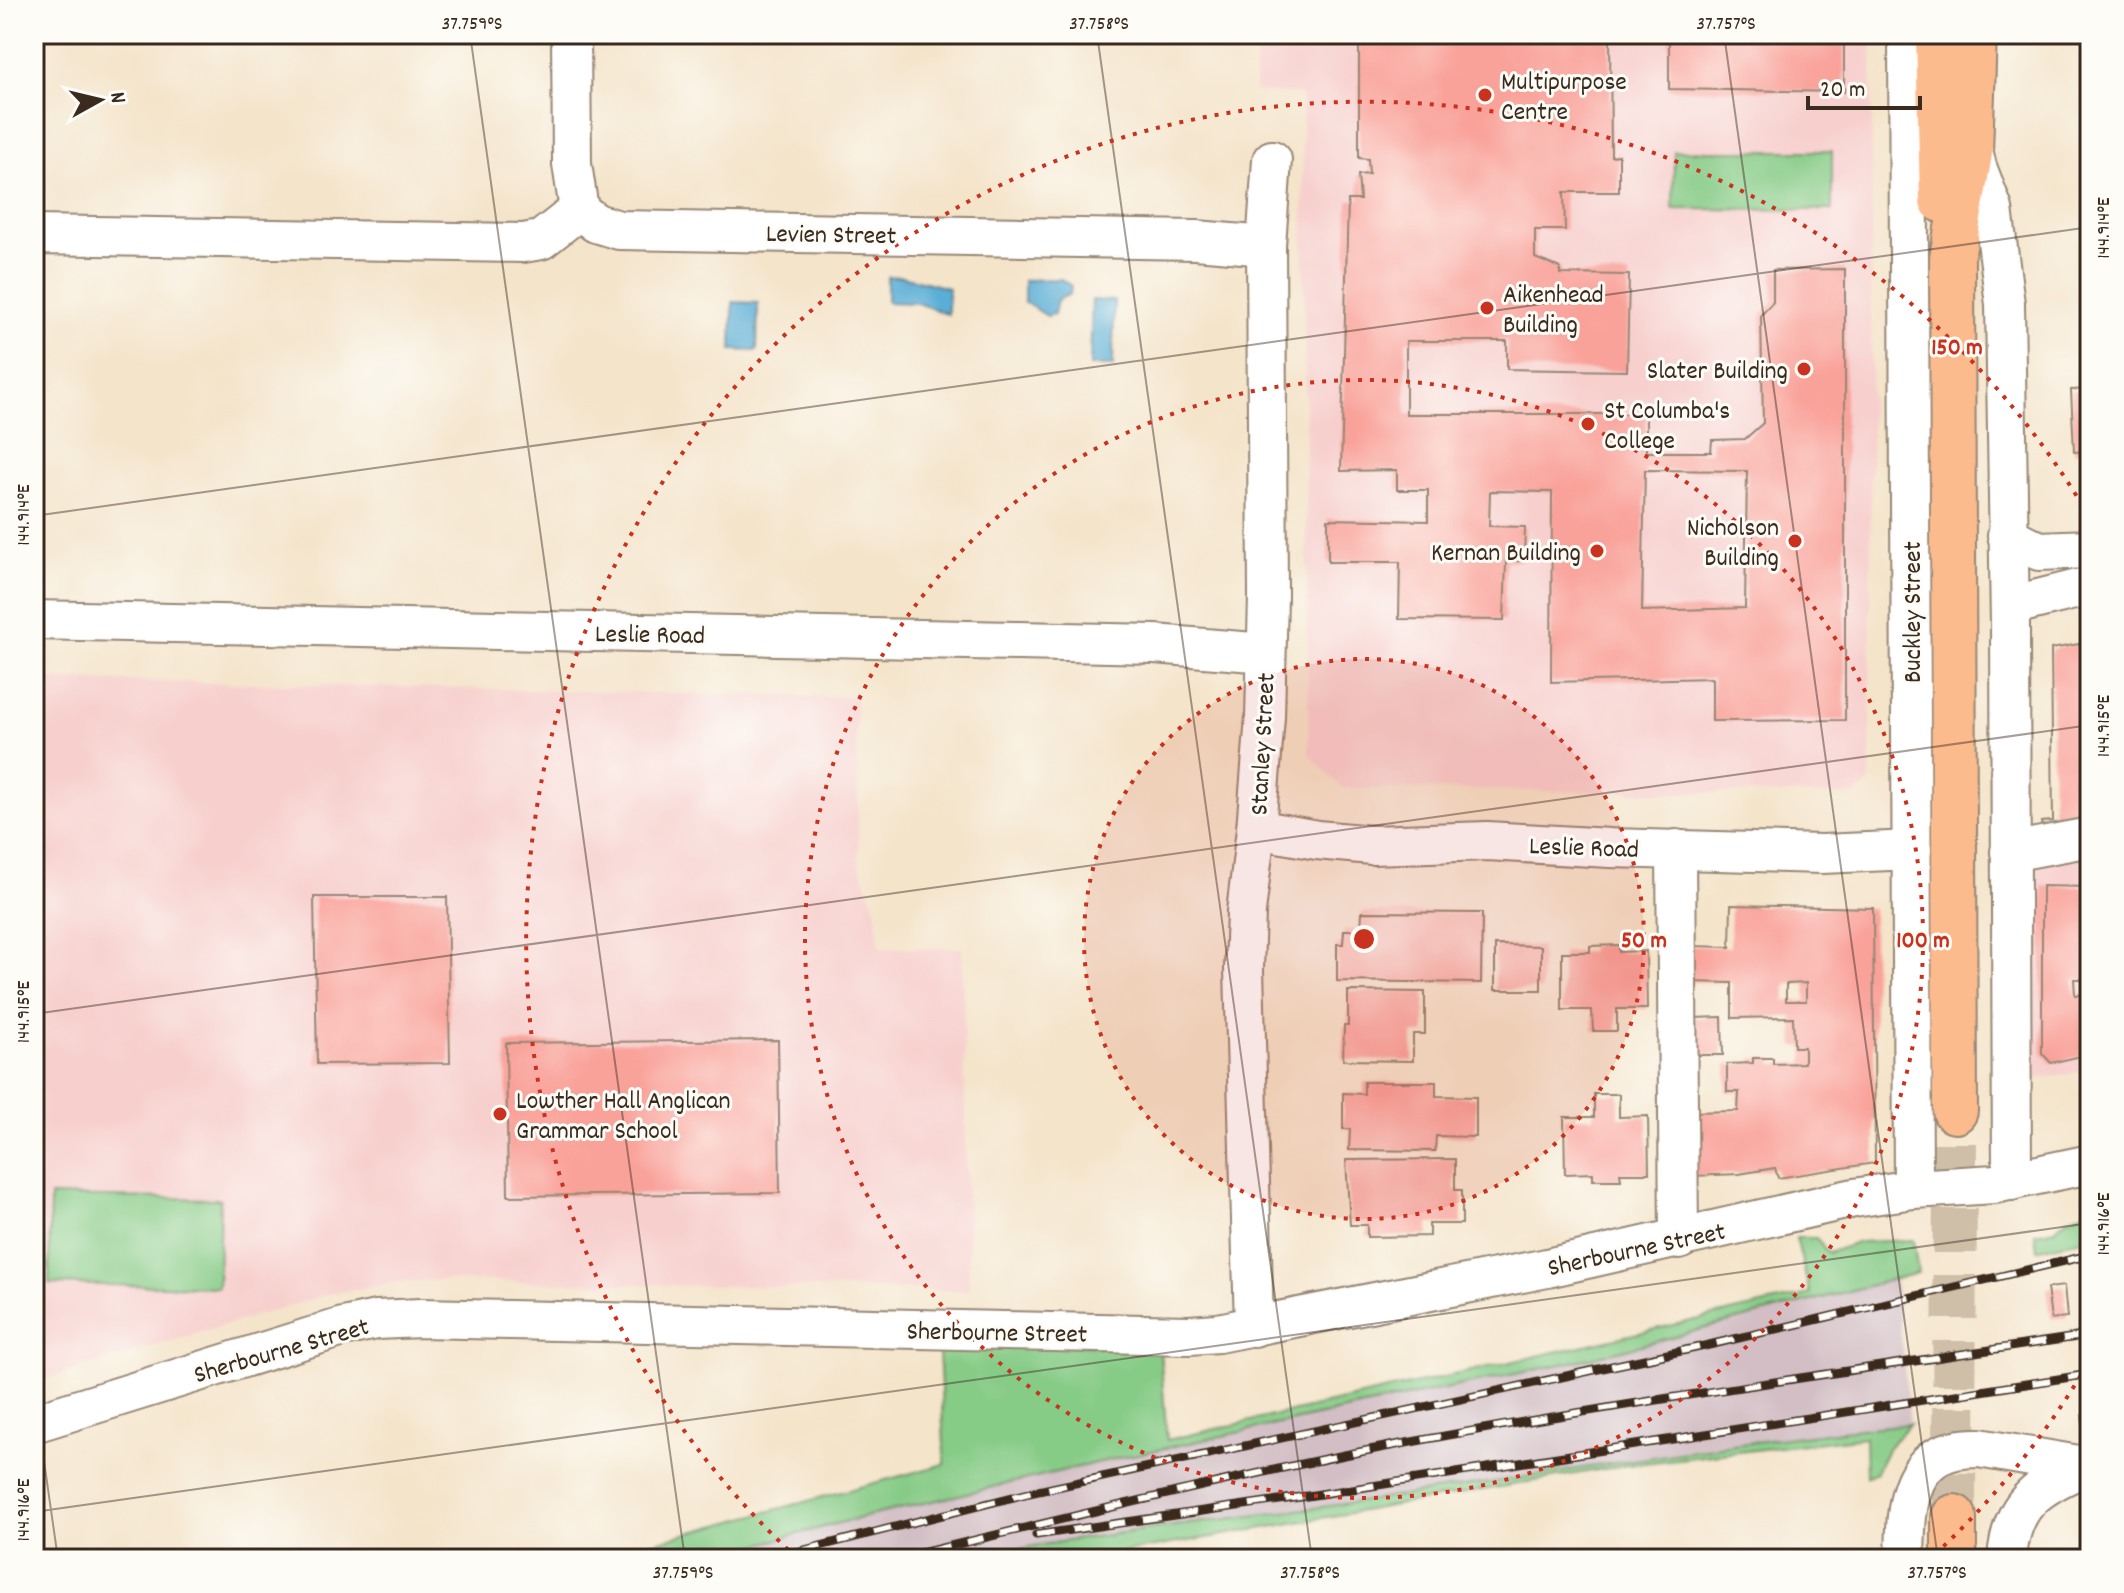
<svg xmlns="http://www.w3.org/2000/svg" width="2124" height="1593" font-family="Dekko,sans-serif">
  <rect width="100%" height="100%" fill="#fdfcf7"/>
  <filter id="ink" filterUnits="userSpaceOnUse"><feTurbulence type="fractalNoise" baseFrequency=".0125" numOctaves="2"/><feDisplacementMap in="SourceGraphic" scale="16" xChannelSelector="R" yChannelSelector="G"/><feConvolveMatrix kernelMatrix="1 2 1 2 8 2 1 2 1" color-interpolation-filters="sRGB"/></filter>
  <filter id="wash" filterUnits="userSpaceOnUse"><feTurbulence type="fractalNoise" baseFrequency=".006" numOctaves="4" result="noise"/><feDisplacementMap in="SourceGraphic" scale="32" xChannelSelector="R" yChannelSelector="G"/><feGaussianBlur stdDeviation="1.8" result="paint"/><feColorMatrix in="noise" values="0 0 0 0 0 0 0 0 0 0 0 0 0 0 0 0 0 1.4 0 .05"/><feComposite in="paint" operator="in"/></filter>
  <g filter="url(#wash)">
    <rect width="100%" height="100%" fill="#f4e4ca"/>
    <g fill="#f7d0ce">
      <polygon points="1255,34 1872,34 1870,782 1856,795 1342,788 1309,754 1302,95 1255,91"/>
      <polygon points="34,679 856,697 859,864 876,910 880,948 962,948 969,1291 433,1280 394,1283 332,1293 34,1382"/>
      <polygon points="2090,834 2090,1070 2025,1081 2025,845"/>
    </g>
    <polygon fill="#d2bec4" points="1895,1278 1910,1424 1695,1449 1456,1488 1156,1529 962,1559 704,1559 835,1524 1100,1462 1595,1357 1794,1306"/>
    <g fill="#86cb86" stroke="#607a52" stroke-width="2">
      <polygon points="1674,151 1832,151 1832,210 1673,209"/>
      <polygon points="50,1196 220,1199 218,1287 49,1284"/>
      <polygon points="2090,1209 2090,1237 2037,1250 2035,1233 2055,1229 2066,1219"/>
      <polygon points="1796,1238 1816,1238 1828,1253 1859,1242 1913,1240 1918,1273 1595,1357 1100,1462 835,1524 704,1559 592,1559 945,1464 938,1334 1160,1350 1167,1440 1810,1294"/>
      <path d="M1910 1424 1888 1447 1876 1472 1866 1477 1865 1437 1627 1465 1085 1559H962C1125 1528 1290 1514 1454 1488 1606 1465 1757 1438 1910 1424Z"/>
    </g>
    <g fill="#5aadd5" stroke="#4a6c7a" stroke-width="2">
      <polygon points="902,276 948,288 948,314 917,303 887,302 887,277"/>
      <polygon points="1061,279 1071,286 1070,294 1057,300 1054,314 1047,316 1024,302 1024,280"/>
      <polygon points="1092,300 1114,301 1113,366 1090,366"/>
      <polygon points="733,302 758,303 757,351 732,350"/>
    </g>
    <g id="blocks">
      <g fill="#f9a29a" fill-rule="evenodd">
        <path d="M1359 34H1610L1611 156 1619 155V192H1564L1565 230H1535V258L1560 268V274L1629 275 1627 371 1507 369V341H1406V414H1646V452H1711L1712 440 1745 439 1763 423 1761 315 1773 302V270L1845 269V720L1712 721V678L1551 682 1552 492 1490 491 1489 526 1525 527 1524 561H1506L1504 620 1399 619 1400 562H1328V519L1428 521V490H1397V470L1341 471 1348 200H1360L1358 175 1369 174 1368 159 1359 158ZM1645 470 1747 471 1745 608 1642 611Z"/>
        <polygon points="1669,34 1844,34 1844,92 1669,89"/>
        <polygon points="2090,389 2090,451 2074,452 2071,390"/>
        <polygon points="2090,642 2090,816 2087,816 2089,826 2043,834 2041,822 2053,821 2051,649"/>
        <polygon points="2042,886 2090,887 2090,979 2074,979 2075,995 2090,994 2090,1054 2051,1063 2042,1053"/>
        <polygon points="314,897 447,897 450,1063 317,1064"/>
        <path d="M1731 905 1873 908 1875 1163 1778 1178 1775 1168 1739 1174 1693 1176V1112L1738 1111 1739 1092H1727V1064L1753 1063V1058H1773V1064L1804 1063V1047H1794L1793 1017 1732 1018V983L1690 982 1691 946 1730 947ZM1806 983V1001H1786V984Z"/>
        <polygon points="1362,912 1482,913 1481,983 1337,981 1337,944 1343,944 1344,930 1361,930"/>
        <polygon points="1495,945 1541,946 1541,990 1495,990"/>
        <polygon points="1619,945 1619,952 1646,951 1647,1009 1617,1009 1617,1031 1593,1031 1592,1010 1562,1010 1562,952 1590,952 1590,946"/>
        <polygon points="1348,991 1425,992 1425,1034 1413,1034 1413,1061 1343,1060 1344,1026 1348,1026"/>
        <polygon points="1722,1017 1723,1055 1685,1055 1693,1018"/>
        <polygon points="778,1040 780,1193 508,1196 506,1043"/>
        <polygon points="1364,1082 1436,1082 1436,1096 1476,1097 1476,1137 1436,1136 1435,1151 1349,1150 1350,1129 1343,1129 1343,1093 1364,1094"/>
        <polygon points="1594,1094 1619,1094 1619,1117 1648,1116 1649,1173 1620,1173 1621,1180 1593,1180 1593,1173 1565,1174 1564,1117 1594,1117"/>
        <polygon points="1455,1159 1455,1190 1462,1190 1462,1224 1429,1224 1429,1236 1367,1237 1367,1225 1350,1225 1346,1160"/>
        <polygon points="2064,1286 2067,1317 2051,1319 2047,1288"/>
        <polygon points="2090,1414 2090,1440 2085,1441 2082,1415"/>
      </g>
    </g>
  </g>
  <g filter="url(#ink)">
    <use href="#blocks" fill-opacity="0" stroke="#988774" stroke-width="2"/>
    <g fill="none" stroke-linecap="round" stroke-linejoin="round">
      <polyline stroke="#cfbfa8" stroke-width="44" stroke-dasharray="44 22" stroke-linecap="butt" points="1954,1517 1955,1111"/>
      <defs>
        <g id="minor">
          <polyline points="571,34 572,164 579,210 596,223 619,230 1196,240 1266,246"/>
          <polyline points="1908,34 1913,1189"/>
          <polyline points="1971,141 1977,167 1993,209 2005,304 2010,625 2012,1181"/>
          <polyline points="34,235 523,243 541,240 579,210"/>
          <polyline points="2007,535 2039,551 2090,549"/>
          <polyline points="2010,606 2090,586"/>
          <polyline points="34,620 1155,644 1266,653"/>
          <polyline points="1256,829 1317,840 1372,845 1487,841 1610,848 1822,854 1912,850"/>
          <polyline points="1676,849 1679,1240"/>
          <polyline points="2010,852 2090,837"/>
          <polyline points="1254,1327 1244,969 1246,912 1256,829 1265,717 1268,596 1266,246 1272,160"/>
          <polyline points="34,1423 343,1327 376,1320 421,1318 1189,1335 1218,1333 1547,1268 1854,1198 1913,1189 1995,1184 2090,1164"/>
          <path d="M1905 1559C1906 1502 1907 1447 1979 1448L2090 1467"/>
          <path d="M2007 1559C2011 1504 2036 1487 2084 1467"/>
        </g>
        <g id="major">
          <polyline points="1938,34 1942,200"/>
          <polyline points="1955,1111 1952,258 1970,153 1974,34"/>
          <polyline points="1954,1559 1954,1517"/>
        </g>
      </defs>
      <use href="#minor" stroke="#988774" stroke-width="42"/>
      <use href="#major" stroke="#988774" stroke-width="48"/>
      <use href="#minor" stroke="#fff" stroke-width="38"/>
      <use href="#major" stroke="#fbbb8d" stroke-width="44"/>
      <defs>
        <g id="rail">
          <polyline points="1036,1535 1314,1495 2090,1374"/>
          <polyline points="769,1559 1029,1493 1709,1345 2090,1255"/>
          <path d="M896 1559C1060 1520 1224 1478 1390 1446 1622 1402 1857 1370 2090 1335"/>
        </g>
      </defs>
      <use href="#rail" stroke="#3b2a1e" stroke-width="9"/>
      <use href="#rail" stroke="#fdfcf7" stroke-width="6" stroke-dasharray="18" stroke-linecap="butt"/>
    </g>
  </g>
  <path fill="none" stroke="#3b2a1e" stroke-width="2" stroke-opacity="0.45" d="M470 34 685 1559M1097 34 1312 1559M1724 34 1938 1559M34 516 2090 227M34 1014 2090 725M34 1391 58 1559M34 1512 2090 1223"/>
  <circle cx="1364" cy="939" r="280" fill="#c8321e" fill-opacity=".12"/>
  <g fill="none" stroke="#c8321e" stroke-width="4" stroke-dasharray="4 8">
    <circle cx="1364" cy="939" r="280"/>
    <circle cx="1364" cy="939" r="559"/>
    <path d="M2087 1365A839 839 0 0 1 1931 1558M797 1558A839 839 0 1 1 2087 513"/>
  </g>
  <g fill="#c8321e" stroke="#fdfcf7" stroke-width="3">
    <circle cx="1485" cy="95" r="8"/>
    <circle cx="1487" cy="308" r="8"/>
    <circle cx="1804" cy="369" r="8"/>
    <circle cx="1588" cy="424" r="8"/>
    <circle cx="1795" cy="541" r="8"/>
    <circle cx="1597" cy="551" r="8"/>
    <circle cx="500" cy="1114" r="8"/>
  </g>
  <g text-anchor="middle" stroke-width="6" stroke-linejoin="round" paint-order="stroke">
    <g font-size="26" fill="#3b2a1e" stroke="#fdfcf7" text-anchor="start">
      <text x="1501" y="89">Multipurpose<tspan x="1501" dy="30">Centre</tspan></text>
      <text x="1503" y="302">Aikenhead<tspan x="1503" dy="30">Building</tspan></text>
      <text x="1788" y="378" text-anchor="end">Slater Building</text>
      <text x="1604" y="418">St Columba's<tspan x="1604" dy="30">College</tspan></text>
      <text x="1779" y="535" text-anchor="end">Nicholson<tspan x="1779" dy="30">Building</tspan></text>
      <text x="1581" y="560" text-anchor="end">Kernan Building</text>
      <text x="516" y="1108">Lowther Hall Anglican<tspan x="516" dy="30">Grammar School</tspan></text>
    </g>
    <g font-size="26" fill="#3b2a1e" stroke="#fdfcf7">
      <text transform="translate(831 233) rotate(1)" y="9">Levien Street</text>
      <text transform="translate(1911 612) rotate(-90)" y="9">Buckley Street</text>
      <text transform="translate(650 633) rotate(1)" y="9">Leslie Road</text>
      <text transform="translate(1261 744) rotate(-87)" y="9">Stanley Street</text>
      <text transform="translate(1584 846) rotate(2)" y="9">Leslie Road</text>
      <text transform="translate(1636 1248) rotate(-12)" y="9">Sherbourne Street</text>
      <text transform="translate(997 1331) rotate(1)" y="9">Sherbourne Street</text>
      <text transform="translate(281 1349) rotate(-16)" y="9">Sherbourne Street</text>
    </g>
  </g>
  <circle cx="1364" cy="939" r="12" fill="#c8321e" stroke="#fdfcf7" stroke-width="4"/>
  <g font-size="24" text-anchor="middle" font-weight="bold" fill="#c8321e" stroke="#fdfcf7" stroke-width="6" stroke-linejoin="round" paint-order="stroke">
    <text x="1957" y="354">150 m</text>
    <text x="1644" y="947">50 m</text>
    <text x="1923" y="947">100 m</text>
  </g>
  <rect width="2124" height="1593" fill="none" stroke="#fdfcf7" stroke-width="88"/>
  <g transform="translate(100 100) rotate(82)" stroke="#fdfcf7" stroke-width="6" paint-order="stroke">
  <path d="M0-6L14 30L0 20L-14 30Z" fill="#3b2a1e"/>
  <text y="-12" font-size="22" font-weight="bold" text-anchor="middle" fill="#3b2a1e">N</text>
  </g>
  <path d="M1808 96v12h112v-12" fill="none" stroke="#3b2a1e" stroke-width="4"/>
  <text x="1820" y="96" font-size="24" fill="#3b2a1e" stroke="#fdfcf7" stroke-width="6" paint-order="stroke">20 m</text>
  <rect x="44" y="44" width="2036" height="1505" fill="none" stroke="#3b2a1e" stroke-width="3"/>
  <g font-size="20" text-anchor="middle" fill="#3b2a1e">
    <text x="472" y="29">37.759°S</text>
    <text x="1099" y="29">37.758°S</text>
    <text x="1726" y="29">37.757°S</text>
    <text transform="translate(2102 228) rotate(-90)" y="7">144.914°E</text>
    <text transform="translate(22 515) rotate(-90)" y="7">144.914°E</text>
    <text transform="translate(2102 726) rotate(-90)" y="7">144.915°E</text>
    <text transform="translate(22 1012) rotate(-90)" y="7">144.915°E</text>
    <text transform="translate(2102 1224) rotate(-90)" y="7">144.916°E</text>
    <text transform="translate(22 1510) rotate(-90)" y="7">144.916°E</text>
    <text x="683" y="1578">37.759°S</text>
    <text x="1310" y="1578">37.758°S</text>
    <text x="1937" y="1578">37.757°S</text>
  </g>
</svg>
